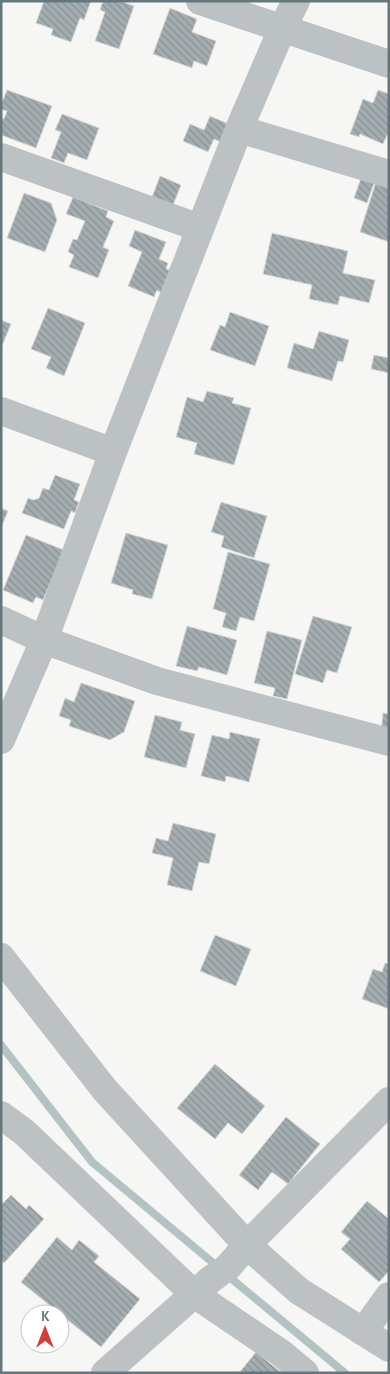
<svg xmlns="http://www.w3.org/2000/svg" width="390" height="1374" font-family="'Alegreya Sans',sans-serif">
  <defs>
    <pattern id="building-back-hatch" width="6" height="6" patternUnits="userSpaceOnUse" patternTransform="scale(1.25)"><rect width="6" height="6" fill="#a4adb0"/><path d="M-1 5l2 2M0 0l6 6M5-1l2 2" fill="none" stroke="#899194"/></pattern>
  </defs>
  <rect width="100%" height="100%" fill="#f6f6f4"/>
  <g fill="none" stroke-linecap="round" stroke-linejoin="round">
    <g stroke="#b4c2c3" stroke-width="8">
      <polyline points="1,1045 92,1162 218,1267"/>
      <polyline points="227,1275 345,1373"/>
    </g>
  </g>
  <g fill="url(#building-back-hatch)" stroke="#d8d8d6">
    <polygon points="44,1 91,1 84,20 80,18 71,42 51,35 53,29 36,23"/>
    <polygon points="103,1 120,1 134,6 119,49 95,41 105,12 100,10"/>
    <polygon points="170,8 197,19 192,32 216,41 207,66 194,61 192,68 153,54"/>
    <polygon points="7,90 52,106 36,148 1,135 1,118 4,119 7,111 1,109 1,105"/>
    <polygon points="378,90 389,94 389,136 387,135 383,144 360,134 359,137 350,134 363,99 373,103"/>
    <polygon points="62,114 99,128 87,160 68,153 64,163 51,158 61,132 55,130"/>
    <polygon points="210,116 233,126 225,144 214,139 208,152 183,141 190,124 204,130"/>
    <polygon points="160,176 181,185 173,205 152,197"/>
    <polygon points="361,178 374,183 367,203 354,198"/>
    <polygon points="376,182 389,186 389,242 360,232"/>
    <polygon points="24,193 51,203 57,220 45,252 7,238"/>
    <polygon points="73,197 108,211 106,217 114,221 103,247 109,250 98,278 69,267 74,255 68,252 73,239 77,240 85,221 66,214"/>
    <polygon points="135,230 166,242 159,259 168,263 166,269 170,270 161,293 157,290 154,297 128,286 142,252 129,246"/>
    <polygon points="272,233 348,251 343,273 375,280 369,303 340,296 338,305 309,299 312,285 263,274"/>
    <polygon points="48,308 85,323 64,376 46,368 51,357 31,349"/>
    <polygon points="230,312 269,326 255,366 210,350 220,325 225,327"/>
    <polygon points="1,320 11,324 1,348"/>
    <polygon points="319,331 349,340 343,362 338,361 332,381 287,368 294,343 313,349"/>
    <polygon points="374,355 389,358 389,373 371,369"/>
    <polygon points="207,391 234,398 232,403 251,408 234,465 194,454 197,443 176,437 187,397 203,402"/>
    <polygon points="55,475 80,484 74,500 79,502 75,513 71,511 64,529 22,513 28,498 34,500 39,498 43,488 49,490"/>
    <polygon points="221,502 267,516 254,558 221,547 224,536 211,532"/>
    <polygon points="1,508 8,511 1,528"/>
    <polygon points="126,533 168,545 152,599 132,594 133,590 111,583"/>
    <polygon points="26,535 64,550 43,600 36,597 33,603 3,590"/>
    <polygon points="228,552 270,564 254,621 240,617 236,631 222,627 226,613 213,609"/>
    <polygon points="313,616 352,627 337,673 327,670 323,683 295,674"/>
    <polygon points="187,626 237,640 227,675 199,667 197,671 176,666"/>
    <polygon points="267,631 302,640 287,699 273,696 275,688 254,683"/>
    <polygon points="81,683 135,701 124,732 110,740 69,726 71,720 59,716 65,698 74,702"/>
    <polygon points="383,713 389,714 389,733 381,732"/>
    <polygon points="155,715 182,722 180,730 195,734 186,768 144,757"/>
    <polygon points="230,732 260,739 249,782 226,776 225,782 201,776 212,735 229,739"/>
    <polygon points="173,823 216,834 209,864 199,862 192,891 167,885 173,858 152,853 156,838 168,841"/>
    <polygon points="215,935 251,949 236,986 200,971"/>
    <polygon points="385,963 389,964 389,1009 362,999 373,969 382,972"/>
    <polygon points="215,1064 265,1106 242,1134 228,1123 215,1139 177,1108"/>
    <polygon points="286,1117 320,1144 288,1184 272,1172 258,1190 239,1175"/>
    <polygon points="11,1195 26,1209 29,1205 44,1219 4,1263 1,1261 1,1205"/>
    <polygon points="367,1201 389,1219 389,1271 379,1282 341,1249 350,1239 341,1232"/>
    <polygon points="57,1237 72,1250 79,1240 99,1256 94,1262 140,1299 101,1347 21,1282"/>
    <polygon points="256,1352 282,1373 239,1373"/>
  </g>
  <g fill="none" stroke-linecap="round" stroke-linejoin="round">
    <g stroke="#bcc1c3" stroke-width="28">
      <polyline points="200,1 389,64"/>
      <polyline points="239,129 389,174"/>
      <polyline points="1,157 200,228"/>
      <polyline points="1,411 113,452"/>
      <polyline points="1,620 44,640 157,681 389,742"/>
      <polyline points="1,740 44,640 113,452 239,129 282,29 296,1"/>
      <polyline points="1,957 105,1090 247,1245 299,1291 389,1348"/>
      <polyline points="1,1115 24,1132 194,1294 281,1353 305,1373"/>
      <polyline points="363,1332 389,1296"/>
      <polyline points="105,1373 210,1280 228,1267 247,1245 389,1101"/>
    </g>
  </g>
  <rect width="390" height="1374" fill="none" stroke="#65767c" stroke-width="5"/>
  <g transform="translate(45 1329)"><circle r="24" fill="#ffffff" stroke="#c1c8cb"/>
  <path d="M0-4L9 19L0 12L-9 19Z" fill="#d03f3a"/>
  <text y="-8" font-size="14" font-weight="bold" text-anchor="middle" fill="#65767c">K</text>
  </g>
</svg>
